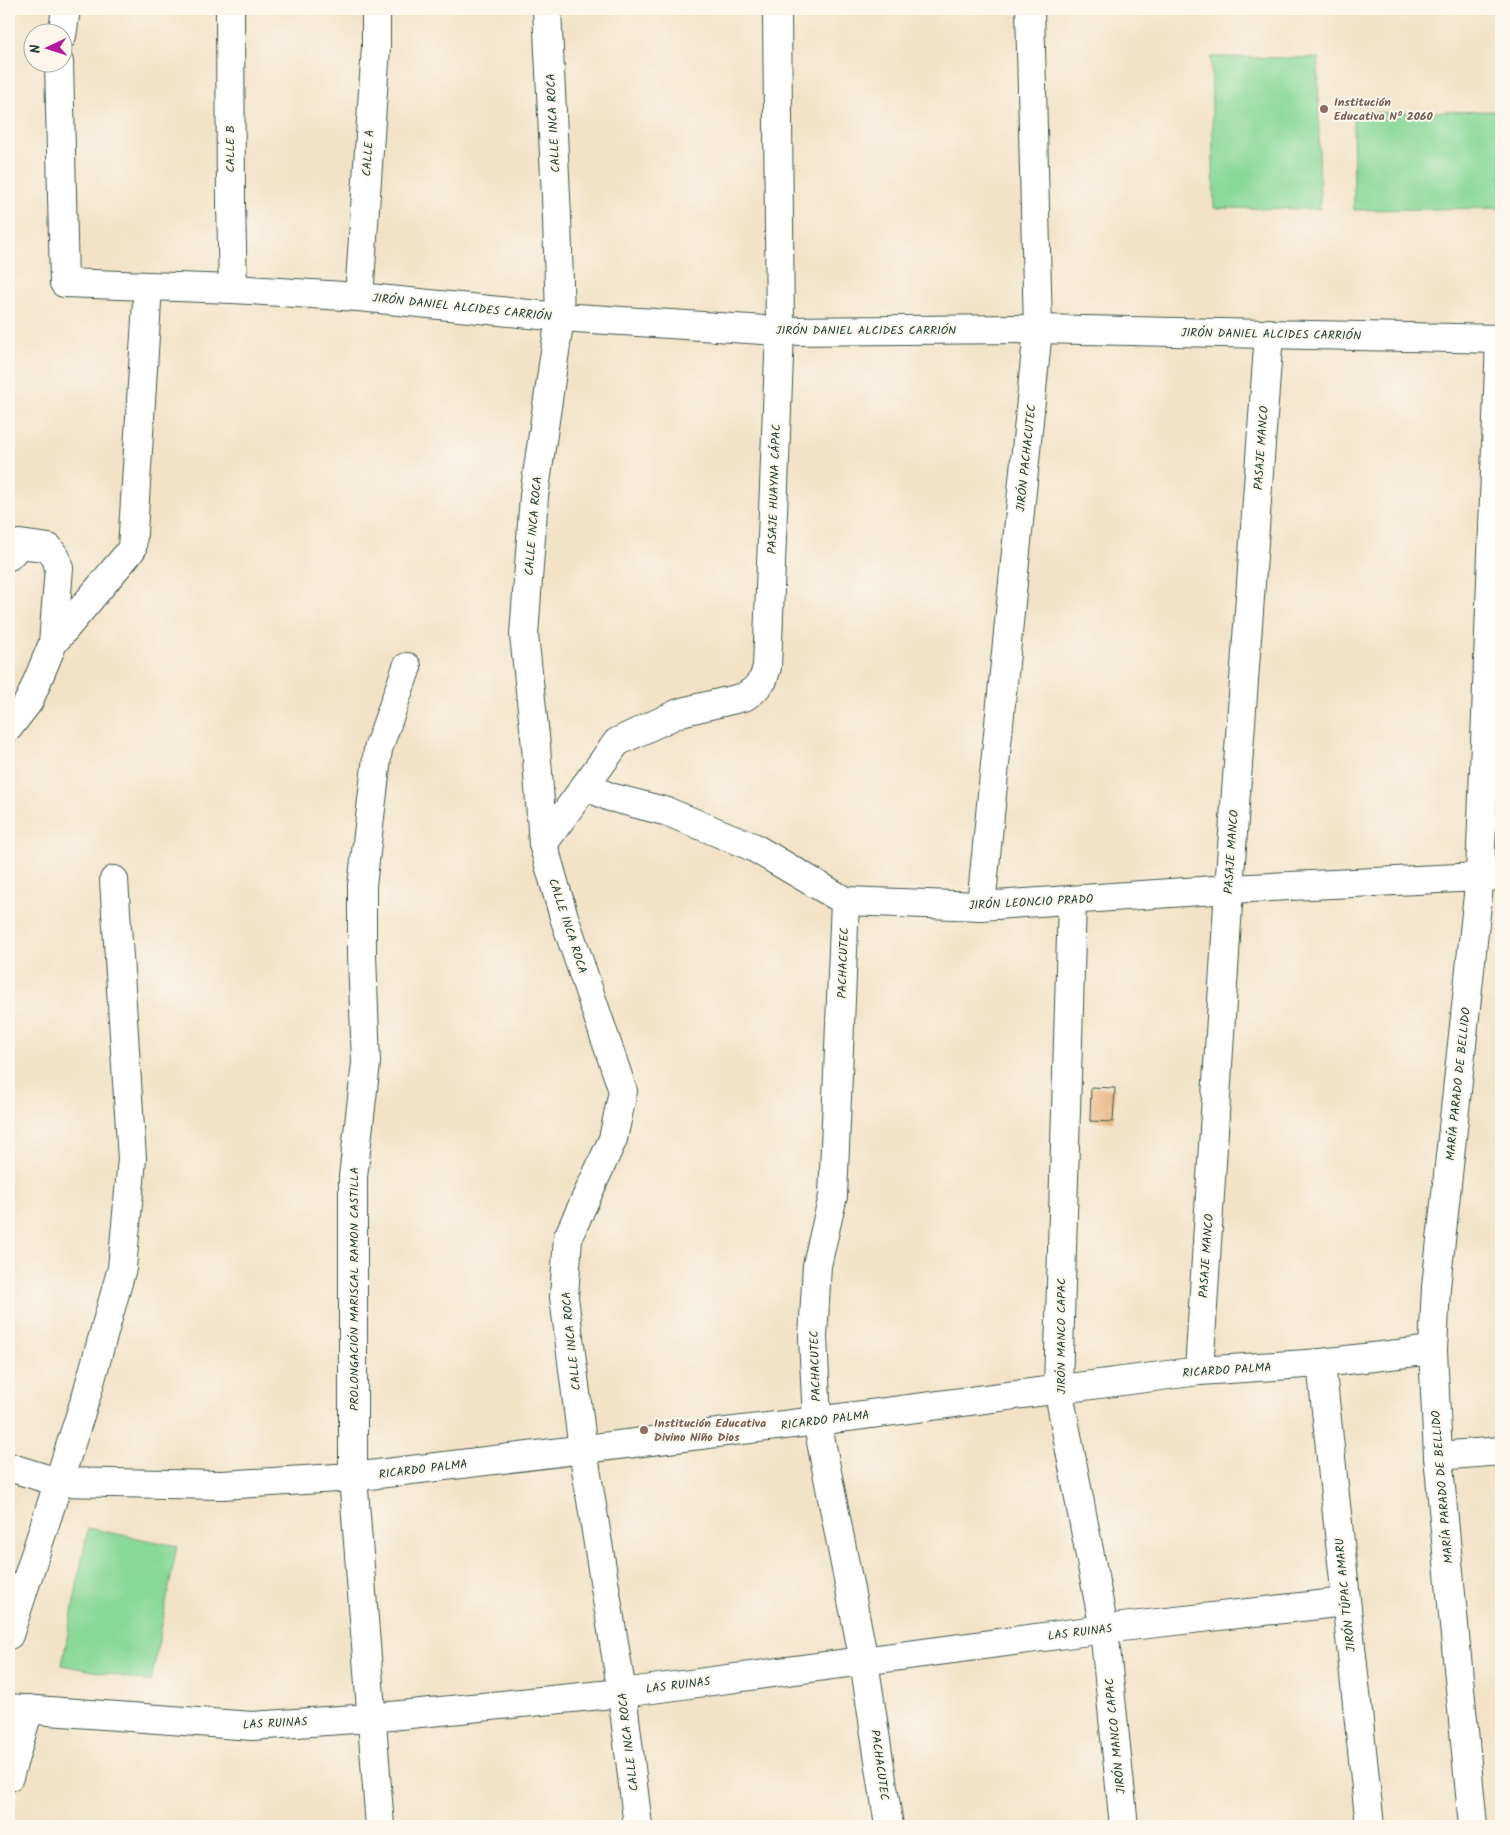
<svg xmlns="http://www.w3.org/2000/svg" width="1510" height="1835" font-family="Kalam,sans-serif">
  <rect width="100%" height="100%" fill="#fbf7ec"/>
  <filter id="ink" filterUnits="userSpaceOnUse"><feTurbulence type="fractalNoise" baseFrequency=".02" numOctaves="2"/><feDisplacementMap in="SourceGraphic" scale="10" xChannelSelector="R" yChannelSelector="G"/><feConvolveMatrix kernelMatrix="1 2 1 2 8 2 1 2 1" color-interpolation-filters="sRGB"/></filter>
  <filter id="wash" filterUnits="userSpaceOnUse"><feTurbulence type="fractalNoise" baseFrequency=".0096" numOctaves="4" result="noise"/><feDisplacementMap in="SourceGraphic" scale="20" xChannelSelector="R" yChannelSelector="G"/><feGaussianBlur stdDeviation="1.12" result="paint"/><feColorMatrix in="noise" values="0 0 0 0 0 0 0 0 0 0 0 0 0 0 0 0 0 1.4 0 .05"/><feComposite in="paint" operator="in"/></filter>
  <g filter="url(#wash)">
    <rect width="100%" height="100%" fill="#f2e3c7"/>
    <g fill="#88d898" stroke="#548a66">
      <polygon points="1211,57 1318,58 1320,209 1214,208"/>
      <polygon points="1501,111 1501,208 1354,210 1353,113"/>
      <polygon points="88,1528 177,1546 151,1682 62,1665"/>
    </g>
    <g id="blocks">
      <polygon fill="#eab783" points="1091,1087 1115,1088 1113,1122 1090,1121"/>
    </g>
  </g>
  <g filter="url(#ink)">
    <use href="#blocks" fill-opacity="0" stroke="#3f564a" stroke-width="1"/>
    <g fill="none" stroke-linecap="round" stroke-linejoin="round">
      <defs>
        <g id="minor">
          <polyline points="230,9 231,204 233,289"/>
          <polyline points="547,9 557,218 560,317 534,496 524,635 536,746 543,844 564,917 623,1091 613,1139 568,1237 564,1297 583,1450 622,1693 638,1826"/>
          <polyline points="62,36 66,9"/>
          <polyline points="59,62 64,283 233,289 359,297 560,317 780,331 1038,329 1501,339"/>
          <polyline points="359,297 376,47 376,9"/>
          <polyline points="9,556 20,544 49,548 56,558 59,568 53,643 29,701 9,727"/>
          <polyline points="53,643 132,549 148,286"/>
          <polyline points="585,786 610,797 668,812 753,847 845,901 981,906 1229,889 1501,876"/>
          <polyline points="543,844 617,742 681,712 744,697 753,691 763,680 767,667 780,331 777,9"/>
          <polyline points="845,901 833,1196 817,1265 813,1337 817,1421 864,1661 889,1826"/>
          <polyline points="1072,901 1058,1388 1104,1629 1124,1826"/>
          <polyline points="981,906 1038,329 1030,9"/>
          <polyline points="1321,1363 1370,1826"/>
          <polyline points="1199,1371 1229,889 1269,333"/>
          <polyline points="1438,1456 1501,1451"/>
          <polyline points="9,1467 57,1482 222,1485 353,1477 817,1421 1199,1371 1321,1363 1433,1350"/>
          <polyline points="9,1635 86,1397 122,1268 132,1159 114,880"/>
          <polyline points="9,1708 252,1726 370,1718 622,1693 1104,1629 1345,1602"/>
          <polyline points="9,1777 29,1709"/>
          <polyline points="380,1826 353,1477 353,1177 366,1063 362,955 362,886 378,749 407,667"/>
          <polyline points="1473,1826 1438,1456 1433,1350 1436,1287 1480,876 1500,339"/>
        </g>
      </defs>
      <use href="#minor" stroke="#3f564a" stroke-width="30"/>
      <use href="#minor" stroke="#fff" stroke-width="28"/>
    </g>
  </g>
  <g fill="#8d6e63" stroke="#fbf7ec" stroke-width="2">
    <circle cx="1324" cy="109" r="5"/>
    <circle cx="644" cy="1430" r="5"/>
  </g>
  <g text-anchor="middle" stroke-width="4" stroke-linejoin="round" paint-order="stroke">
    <g font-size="12" font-weight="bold" fill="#785e54" stroke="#fbf7ec" text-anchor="start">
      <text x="1334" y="106">Institución<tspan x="1334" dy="14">Educativa Nº 2060</tspan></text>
      <text x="654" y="1427">Institución Educativa<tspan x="654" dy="14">Divino Niño Dios</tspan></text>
    </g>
    <g font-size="12" fill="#1f3d34" stroke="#fbf7ec">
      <text transform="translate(553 123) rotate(-93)" y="4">CALLE INCA ROCA</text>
      <text transform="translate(230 149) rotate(-90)" y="4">CALLE B</text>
      <text transform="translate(368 153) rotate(-86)" y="4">CALLE A</text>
      <text transform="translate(462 307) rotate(6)" y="4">JIRÓN DANIEL ALCIDES CARRIÓN</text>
      <text x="866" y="334">JIRÓN DANIEL ALCIDES CARRIÓN</text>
      <text transform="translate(1271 334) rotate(1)" y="4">JIRÓN DANIEL ALCIDES CARRIÓN</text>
      <text transform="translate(1261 448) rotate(-86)" y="4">PASAJE MANCO</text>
      <text transform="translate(1026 458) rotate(-84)" y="4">JIRÓN PACHACUTEC</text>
      <text transform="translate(774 489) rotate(-88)" y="4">PASAJE HUAYNA CÁPAC</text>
      <text transform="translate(533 526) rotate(-85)" y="4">CALLE INCA ROCA</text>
      <text transform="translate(1231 852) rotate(-86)" y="4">PASAJE MANCO</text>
      <text transform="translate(1031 902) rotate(-3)" y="4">JIRÓN LEONCIO PRADO</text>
      <text transform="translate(568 926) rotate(72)" y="4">CALLE INCA ROCA</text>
      <text transform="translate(843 963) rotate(-88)" y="4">PACHACUTEC</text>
      <text transform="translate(1458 1084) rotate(-84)" y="4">MARÍA PARADO DE BELLIDO</text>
      <text transform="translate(1206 1256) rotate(-86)" y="4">PASAJE MANCO</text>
      <text transform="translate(354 1289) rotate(-90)" y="4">PROLONGACIÓN MARISCAL RAMON CASTILLA</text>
      <text transform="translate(1061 1336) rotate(-90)" y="4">JIRÓN MANCO CAPAC</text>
      <text transform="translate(571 1341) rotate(-96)" y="4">CALLE INCA ROCA</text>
      <text transform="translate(815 1366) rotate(-92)" y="4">PACHACUTEC</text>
      <text transform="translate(1227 1370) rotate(-4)" y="4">RICARDO PALMA</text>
      <text transform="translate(825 1420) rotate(-7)" y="4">RICARDO PALMA</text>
      <text transform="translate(423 1469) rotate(-7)" y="4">RICARDO PALMA</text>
      <text transform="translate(1442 1487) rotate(-95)" y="4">MARÍA PARADO DE BELLIDO</text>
      <text transform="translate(1345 1595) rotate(-96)" y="4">JIRÓN TÚPAC AMARU</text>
      <text transform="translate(1080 1632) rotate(-7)" y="4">LAS RUINAS</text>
      <text transform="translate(678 1685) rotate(-7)" y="4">LAS RUINAS</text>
      <text transform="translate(275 1723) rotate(-3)" y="4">LAS RUINAS</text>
      <text transform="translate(1115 1736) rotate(-96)" y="4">JIRÓN MANCO CAPAC</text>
      <text transform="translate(628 1742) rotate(-97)" y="4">CALLE INCA ROCA</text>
      <text transform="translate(880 1765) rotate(82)" y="4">PACHACUTEC</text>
    </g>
  </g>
  <rect width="1510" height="1835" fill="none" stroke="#fbf7ec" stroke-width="30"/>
  <g transform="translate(48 48) rotate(266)"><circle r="24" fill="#fbf7ec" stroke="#a3ada2"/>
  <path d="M0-4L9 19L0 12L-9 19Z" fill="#b5179e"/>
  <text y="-8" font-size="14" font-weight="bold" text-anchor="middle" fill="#1f3d34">N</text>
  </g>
</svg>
